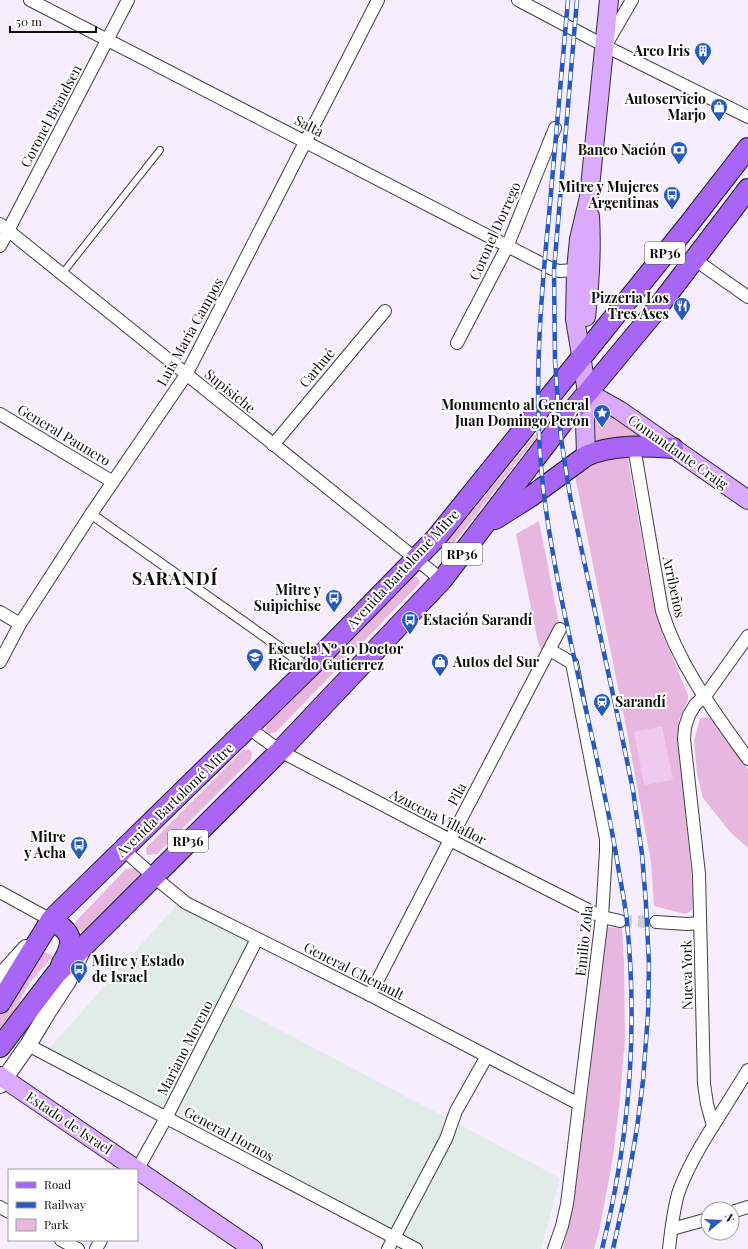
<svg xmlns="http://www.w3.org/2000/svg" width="748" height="1249" font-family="'Playfair Display',serif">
  <rect width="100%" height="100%" fill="#f6edff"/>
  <polygon fill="#e1ebe7" points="181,900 253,939 227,1002 560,1178 541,1249 400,1249 407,1236 46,1052"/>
  <g fill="#e8b7df">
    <polygon points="579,382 451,547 446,543"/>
    <polygon points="592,411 610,415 646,437 593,447"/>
    <polygon points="620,452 627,455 652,596 662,632 688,695 688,700 679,720 678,729 694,905 691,911 685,914 654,906 651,862 627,732 575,476 577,472"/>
    <polygon points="539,521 559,623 543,653 538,642 516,534"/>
    <polygon points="414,577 417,577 420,581 419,584 276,732 268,734 265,731 267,724 410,578"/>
    <polygon points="705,717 713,719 748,769 748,848 730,832 703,798 697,774 694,741 700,719"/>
    <polygon points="249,749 252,753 251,760 157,854 147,855 146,848 243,750"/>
    <path d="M136 868 139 872V876L87 930 82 932C78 929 75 927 76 921L126 869Z"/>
    <polygon points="606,927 622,928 624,963 625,1039 620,1098 613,1157 600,1227 594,1249 563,1249 573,1207 589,1083"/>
    <polygon points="37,948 53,956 30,982 13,1013 0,1030 0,1012"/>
  </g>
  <polygon fill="#f0c9ee" points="662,726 673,780 644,785 634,732"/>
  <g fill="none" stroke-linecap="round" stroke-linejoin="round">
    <polyline stroke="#d3cbdb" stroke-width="12" stroke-dasharray="12 6" stroke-linecap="butt" points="620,921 656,922"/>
    <defs>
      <polyline id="service" points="62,274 160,150"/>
      <polyline id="pedestrian" points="91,514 309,668"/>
      <g id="minor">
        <polyline points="30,0 552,269 559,271 576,270"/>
        <polyline points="518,0 605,46 748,117"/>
        <polyline points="607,43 632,0"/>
        <polyline points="0,224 442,580"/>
        <polyline points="0,246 128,0"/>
        <polyline points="694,259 748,297"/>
        <polyline points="457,343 507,247 555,128"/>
        <polyline points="0,414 113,482"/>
        <polyline points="273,445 385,311"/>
        <path d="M634 447 662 611C679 666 715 713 748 759"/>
        <polyline points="0,612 20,624"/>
        <polyline points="550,650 572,663 606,839 606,851 602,917 567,1204 562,1226 554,1249"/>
        <polyline points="0,662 20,624 91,514 186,375 378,0"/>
        <polyline points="249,728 280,751 450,840 602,917 620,921"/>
        <polyline points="124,850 153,876 186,903 370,995 579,1104"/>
        <polyline points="0,892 51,920"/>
        <polyline points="656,922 687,924 700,923"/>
        <polyline points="370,995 450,840 560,629"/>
        <polyline points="28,1045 416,1249"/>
        <polyline points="713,1126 748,1070"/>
        <polyline points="137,1170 166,1118 257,939"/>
        <polyline points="0,1207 9,1212"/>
        <polyline points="732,1212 748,1207"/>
        <polyline points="672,1229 708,1219"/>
        <polyline points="61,1240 78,1249"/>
        <polyline points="96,1249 101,1240"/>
        <polyline points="388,1249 446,1139 456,1111 487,1056"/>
        <path d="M669 1249C671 1231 673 1212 678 1194 686 1170 699 1148 713 1126L707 1104 704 1084 699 874 684 739 685 727 689 715 695 705 708 692 748 636"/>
      </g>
      <g id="tertiary">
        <polyline points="0,977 26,948"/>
        <polyline points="0,1085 28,1045 49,1010 68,981 81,953"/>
      </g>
      <g id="secondary">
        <path d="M586 317C590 283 592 250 590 216"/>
        <polyline points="587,392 619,410 748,500"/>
        <polyline points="586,456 585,422 587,392 575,319 576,270 579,239 589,197 609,0"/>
        <polyline points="0,1076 253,1249"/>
      </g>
      <g id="primary">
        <path d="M495 519 530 497 586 456C612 444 644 446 673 448"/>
        <path d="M51 920C75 933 74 943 61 965"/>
        <polyline points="0,1003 51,920 309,668 436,538 689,224 748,148"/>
        <polyline points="0,1047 56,974 280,751 442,580 563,422 652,315 748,189"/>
      </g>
    </defs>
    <use href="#service" stroke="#404040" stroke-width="8"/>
    <use href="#pedestrian" stroke="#404040" stroke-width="11"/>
    <use href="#minor" stroke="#404040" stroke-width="14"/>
    <use href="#tertiary" stroke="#404040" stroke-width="18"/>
    <use href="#secondary" stroke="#2f2f2f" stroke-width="20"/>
    <use href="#primary" stroke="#1e1e1e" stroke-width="22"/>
    <use href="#service" stroke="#fff" stroke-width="6"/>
    <use href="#pedestrian" stroke="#fff" stroke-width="9"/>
    <use href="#minor" stroke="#fff" stroke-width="12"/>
    <use href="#tertiary" stroke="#fff" stroke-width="16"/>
    <use href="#secondary" stroke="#dba9fe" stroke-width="18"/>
    <use href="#primary" stroke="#a865f6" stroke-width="20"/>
    <defs>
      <g id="rail">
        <path d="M568 0C562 72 555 143 549 215 540 305 533 396 543 487 558 613 596 735 617 860 620 880 625 901 627 922 638 1032 629 1142 602 1249"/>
        <polyline points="577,0 554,270 555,361 558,404 561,438 570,496 620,727 633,790 642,854 646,904 649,965 648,1014 643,1081 637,1128 627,1186 613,1249"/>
      </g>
    </defs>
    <use href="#rail" stroke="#275aba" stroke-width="4.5"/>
    <use href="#rail" stroke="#fff" stroke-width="3" stroke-dasharray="9" stroke-linecap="butt"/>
  </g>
  <defs>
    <symbol id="building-pin" viewBox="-11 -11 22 30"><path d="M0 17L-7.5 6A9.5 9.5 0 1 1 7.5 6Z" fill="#275aba" stroke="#fff"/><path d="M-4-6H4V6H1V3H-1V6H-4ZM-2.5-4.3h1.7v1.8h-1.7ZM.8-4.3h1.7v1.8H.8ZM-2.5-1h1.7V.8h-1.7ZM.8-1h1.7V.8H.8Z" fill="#fff"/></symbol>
    <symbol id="shop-pin" viewBox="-11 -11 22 30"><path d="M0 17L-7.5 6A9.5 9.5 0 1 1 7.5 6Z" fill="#275aba" stroke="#fff"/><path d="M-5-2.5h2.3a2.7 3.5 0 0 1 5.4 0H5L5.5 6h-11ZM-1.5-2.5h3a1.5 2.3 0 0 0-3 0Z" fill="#fff"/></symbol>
    <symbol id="bank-pin" viewBox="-11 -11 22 30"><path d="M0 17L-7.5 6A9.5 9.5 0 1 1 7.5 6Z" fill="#275aba" stroke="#fff"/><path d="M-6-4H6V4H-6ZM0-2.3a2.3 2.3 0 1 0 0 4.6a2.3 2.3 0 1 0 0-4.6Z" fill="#fff"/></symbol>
    <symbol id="bus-pin" viewBox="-11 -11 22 30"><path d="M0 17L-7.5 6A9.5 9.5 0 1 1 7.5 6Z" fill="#275aba" stroke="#fff"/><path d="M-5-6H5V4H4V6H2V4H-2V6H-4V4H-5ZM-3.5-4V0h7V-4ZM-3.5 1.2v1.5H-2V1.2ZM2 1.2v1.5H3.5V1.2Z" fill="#fff"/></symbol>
    <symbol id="restaurant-pin" viewBox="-11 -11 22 30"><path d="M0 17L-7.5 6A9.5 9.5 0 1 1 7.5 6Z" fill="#275aba" stroke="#fff"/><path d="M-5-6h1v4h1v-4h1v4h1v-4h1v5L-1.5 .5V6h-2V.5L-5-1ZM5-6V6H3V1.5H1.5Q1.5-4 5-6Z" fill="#fff"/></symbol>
    <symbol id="sight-pin" viewBox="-11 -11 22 30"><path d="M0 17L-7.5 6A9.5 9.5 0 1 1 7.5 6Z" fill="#275aba" stroke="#fff"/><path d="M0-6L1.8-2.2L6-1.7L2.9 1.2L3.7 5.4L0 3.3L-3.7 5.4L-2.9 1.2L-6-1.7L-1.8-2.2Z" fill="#fff"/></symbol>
    <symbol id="school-pin" viewBox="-11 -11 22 30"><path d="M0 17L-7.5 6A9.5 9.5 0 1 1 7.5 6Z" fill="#275aba" stroke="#fff"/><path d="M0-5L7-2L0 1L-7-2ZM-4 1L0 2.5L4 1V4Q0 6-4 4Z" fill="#fff"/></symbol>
    <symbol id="station-pin" viewBox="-11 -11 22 30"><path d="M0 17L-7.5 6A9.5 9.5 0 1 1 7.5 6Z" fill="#275aba" stroke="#fff"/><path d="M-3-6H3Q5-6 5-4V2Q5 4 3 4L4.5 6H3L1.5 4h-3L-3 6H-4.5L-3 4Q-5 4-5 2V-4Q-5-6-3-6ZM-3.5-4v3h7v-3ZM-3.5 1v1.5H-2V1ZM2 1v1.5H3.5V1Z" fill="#fff"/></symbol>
  </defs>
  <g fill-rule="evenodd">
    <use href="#building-pin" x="693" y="41" width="20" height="27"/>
    <use href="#shop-pin" x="709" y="97" width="20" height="27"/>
    <use href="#bank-pin" x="669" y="140" width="20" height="27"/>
    <use href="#bus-pin" x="662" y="185" width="20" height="27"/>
    <use href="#restaurant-pin" x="672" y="296" width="20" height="27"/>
    <use href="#sight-pin" x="592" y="403" width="20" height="27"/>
    <use href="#bus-pin" x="324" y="588" width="20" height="27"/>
    <use href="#bus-pin" x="400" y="610" width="20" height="27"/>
    <use href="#school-pin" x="245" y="647" width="20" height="27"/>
    <use href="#shop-pin" x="430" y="652" width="20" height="27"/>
    <use href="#station-pin" x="592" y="692" width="20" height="27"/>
    <use href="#bus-pin" x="69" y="835" width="20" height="27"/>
    <use href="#bus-pin" x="69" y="959" width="20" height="27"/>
  </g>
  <g text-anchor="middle" stroke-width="4" stroke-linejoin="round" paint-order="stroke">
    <g fill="#fff" stroke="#565656" stroke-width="1">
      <rect x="645" y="242" width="40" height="22" rx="3"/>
      <rect x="442" y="543" width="40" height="22" rx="3"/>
      <rect x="168" y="830" width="40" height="22" rx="3"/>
    </g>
    <g font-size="13" font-weight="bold" fill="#0d0d0d">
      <text x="665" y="258">RP36</text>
      <text x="462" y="559">RP36</text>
      <text x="188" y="846">RP36</text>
    </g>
    <g font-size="14" font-weight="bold" fill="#0d0d0d" stroke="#fff" text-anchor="end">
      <text x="690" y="56">Arco Iris</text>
      <text x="706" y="104">Autoservicio<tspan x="706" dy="16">Marjo</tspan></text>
      <text x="666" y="155">Banco Nación</text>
      <text x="659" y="192">Mitre y Mujeres<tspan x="659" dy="16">Argentinas</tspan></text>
      <text x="669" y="303">Pizzeria Los<tspan x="669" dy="16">Tres Ases</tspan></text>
      <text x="589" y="410">Monumento al General<tspan x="589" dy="16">Juan Domingo Perón</tspan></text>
      <text x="321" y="595">Mitre y<tspan x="321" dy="16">Suipichise</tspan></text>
      <text x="423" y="625" text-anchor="start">Estación Sarandí</text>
      <text x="268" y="654" text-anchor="start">Escuela Nº 10 Doctor<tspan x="268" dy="16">Ricardo Gutierrez</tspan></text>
      <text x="453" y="667" text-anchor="start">Autos del Sur</text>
      <text x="615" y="707" text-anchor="start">Sarandí</text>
      <text x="66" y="842">Mitre<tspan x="66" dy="16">y Acha</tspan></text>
      <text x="92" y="966" text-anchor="start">Mitre y Estado<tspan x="92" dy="16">de Israel</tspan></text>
    </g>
    <g font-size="14" fill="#0d0d0d" stroke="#fff">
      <text transform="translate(51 116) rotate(-62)" y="5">Coronel Brandsen</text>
      <text transform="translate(309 126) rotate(27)" y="5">Salta</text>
      <text transform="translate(495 231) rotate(-66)" y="5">Coronel Dorrego</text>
      <text transform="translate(190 332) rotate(-61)" y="5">Luis María Campos</text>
      <text transform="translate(317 368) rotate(-50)" y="5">Carhué</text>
      <text transform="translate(230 391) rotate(39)" y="5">Supisiche</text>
      <text transform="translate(64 435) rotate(31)" y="5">General Paunero</text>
      <text transform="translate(678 452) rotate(35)" y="5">Comandante Craig</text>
      <text transform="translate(403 569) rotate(-47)" y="5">Avenida Bartolomé Mitre</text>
      <text transform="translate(674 587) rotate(78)" y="5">Arribeños</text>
      <text transform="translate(457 794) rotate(-62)" y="5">Pila</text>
      <text transform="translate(175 800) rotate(-44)" y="5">Avenida Bartolomé Mitre</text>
      <text transform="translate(438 817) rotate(27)" y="5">Azucena Villaflor</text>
      <text transform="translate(584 941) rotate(-84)" y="5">Emilio Zola</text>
      <text transform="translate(354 971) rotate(27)" y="5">General Chenault</text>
      <text transform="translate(687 975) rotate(-91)" y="5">Nueva York</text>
      <text transform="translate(185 1048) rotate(-63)" y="5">Mariano Moreno</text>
      <text transform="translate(69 1123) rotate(34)" y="5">Estado de Israel</text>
      <text transform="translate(229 1134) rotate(28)" y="5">General Hornos</text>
    </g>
    <g font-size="18" font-weight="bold" letter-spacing="1" fill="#0d0d0d" stroke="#fff">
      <text x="175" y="585">SARANDÍ</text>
    </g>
  </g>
  <rect x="8" y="1169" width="130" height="72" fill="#ffffff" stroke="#9e9e9e"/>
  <rect x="16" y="1182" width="20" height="6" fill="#a865f6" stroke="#9e9e9e"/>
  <text x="44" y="1189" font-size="12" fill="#0d0d0d">Road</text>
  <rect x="16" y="1202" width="20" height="6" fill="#275aba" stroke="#9e9e9e"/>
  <text x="44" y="1209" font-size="12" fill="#0d0d0d">Railway</text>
  <rect x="16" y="1219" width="20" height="12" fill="#e8b7df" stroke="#9e9e9e"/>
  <text x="44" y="1229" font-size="12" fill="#0d0d0d">Park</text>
  <g transform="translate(720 1221) rotate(72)"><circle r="19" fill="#ffffff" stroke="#9e9e9e"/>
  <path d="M0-3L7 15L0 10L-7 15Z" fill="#275aba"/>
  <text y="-6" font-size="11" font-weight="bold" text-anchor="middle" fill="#0d0d0d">N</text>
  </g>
  <path d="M10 26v6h86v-6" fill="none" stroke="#0d0d0d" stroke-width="2"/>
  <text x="16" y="26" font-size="12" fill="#0d0d0d" stroke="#ffffff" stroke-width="3" paint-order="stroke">50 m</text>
</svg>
